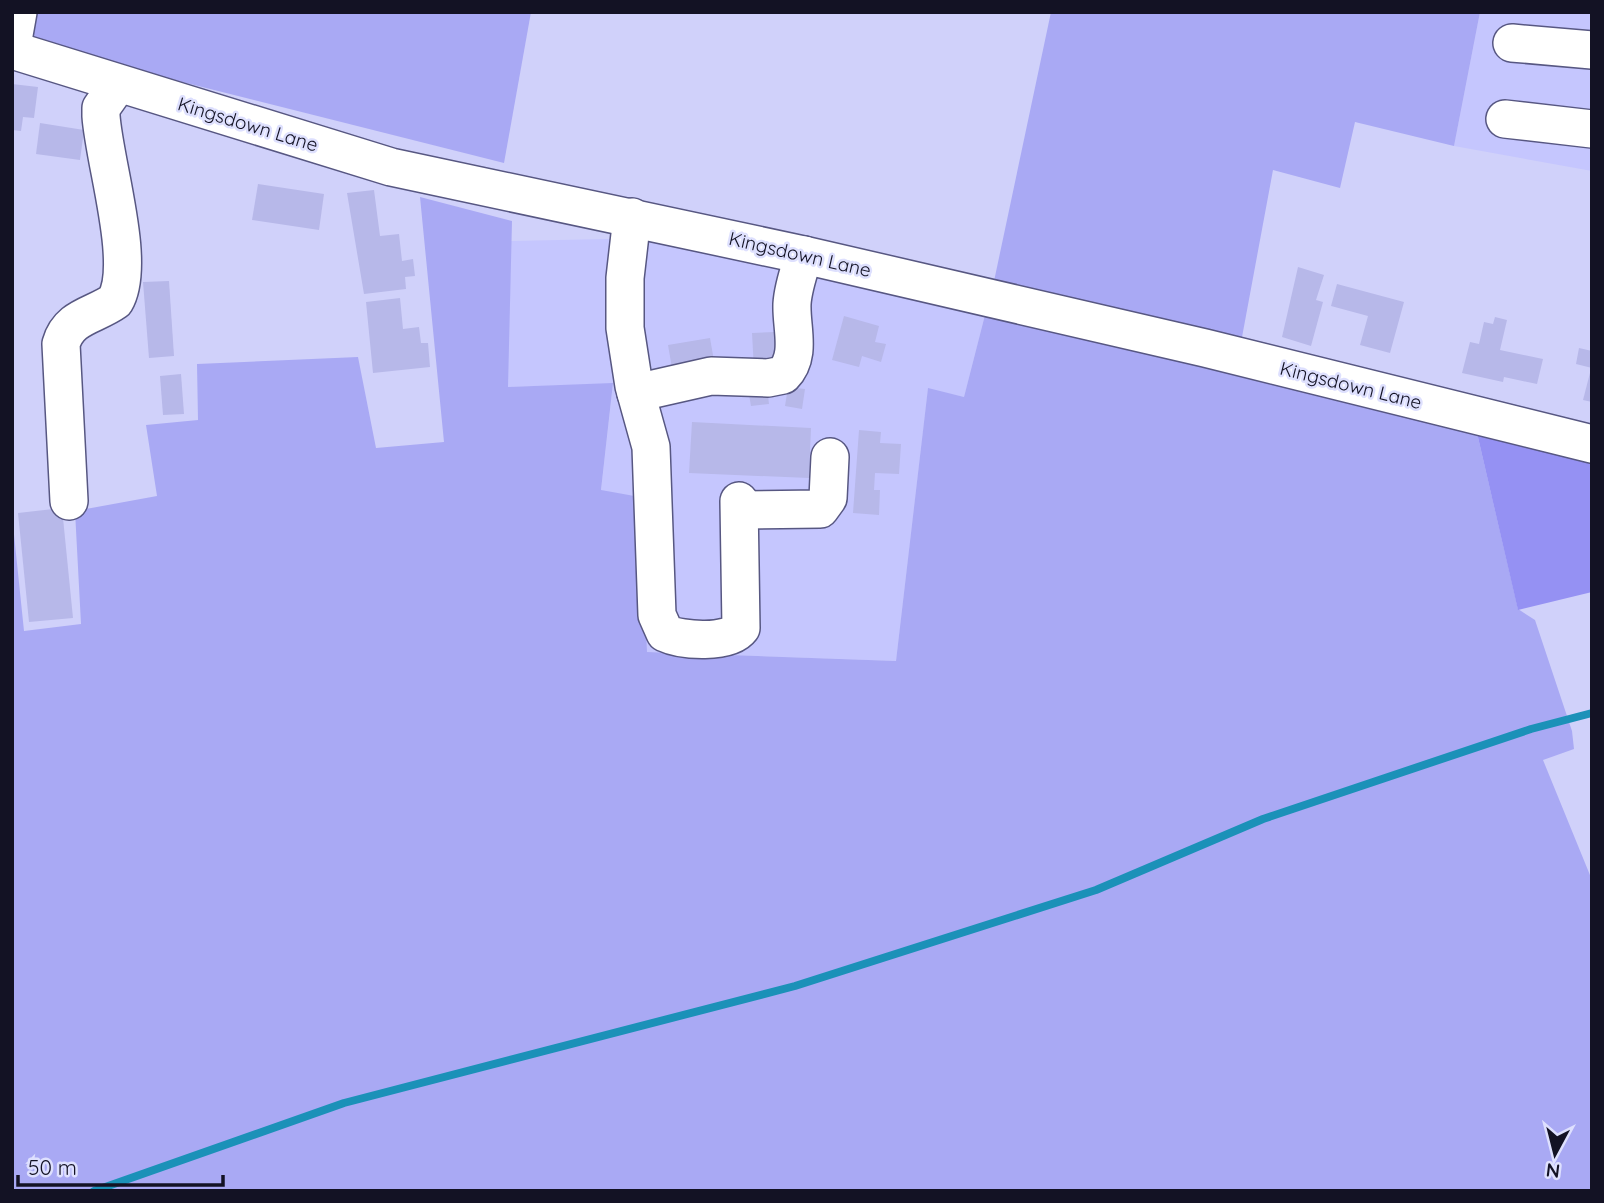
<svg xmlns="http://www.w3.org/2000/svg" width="1604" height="1203" font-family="Quicksand,sans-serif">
  <rect width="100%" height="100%" fill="#d0d1fa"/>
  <g fill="#c5c6fe">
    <polygon points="1480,12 1592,12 1592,171 1454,146"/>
    <polygon points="607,239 665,242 985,315 964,397 928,389 896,661 646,652 640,497 601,491 613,384 507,387 511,241"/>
  </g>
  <g fill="#a9a9f4">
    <polygon points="28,12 531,12 504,163 23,42"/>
    <polygon points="1051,12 1480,12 1454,146 1355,122 1340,188 1273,170 1240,348 993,286"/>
    <polygon points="420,197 512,221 508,387 613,383 601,490 640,497 647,652 896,661 928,388 964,397 985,315 1477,433 1518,609 1535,620 1572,731 1574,749 1543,760 1592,880 1592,1191 12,1191 12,515 24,631 81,624 75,511 157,496 146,425 198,420 197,364 358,357 376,448 444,442"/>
  </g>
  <polygon fill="#9591f3" points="1477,433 1592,460 1592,592 1518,610"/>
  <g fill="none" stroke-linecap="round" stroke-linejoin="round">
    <polyline stroke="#1b91b8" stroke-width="8" points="94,1191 344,1103 795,986 1096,890 1263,819 1531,729 1592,713"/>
  </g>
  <g fill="#b7b8e9">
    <polygon points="12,84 38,87 34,118 23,117 21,131 12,130"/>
    <polygon points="40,123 84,130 80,160 36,154"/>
    <polygon points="258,184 324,194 319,230 252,220"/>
    <polygon points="374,190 380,236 399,234 402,261 413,259 415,276 405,277 406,289 364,294 347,193"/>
    <polygon points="1298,267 1324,275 1316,300 1323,302 1311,346 1282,337"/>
    <polygon points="169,281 174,356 149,358 143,282"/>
    <polygon points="1337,284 1404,302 1390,353 1360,345 1368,316 1331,306"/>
    <polygon points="400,298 403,329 419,327 421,343 428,343 430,367 373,373 366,302"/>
    <polygon points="844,316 879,326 875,342 886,344 881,362 862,356 859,367 832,360"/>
    <polygon points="1495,317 1507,320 1500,350 1543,359 1537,384 1504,377 1503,382 1462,373 1470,342 1479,344 1484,322 1493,324"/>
    <polygon points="774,332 776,368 754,369 752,333"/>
    <polygon points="710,338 714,361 672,368 668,345"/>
    <polygon points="1579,348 1592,351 1592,368 1576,364"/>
    <polygon points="1591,369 1592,369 1592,402 1583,400"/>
    <polygon points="181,374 184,414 163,415 160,376"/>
    <polygon points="767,387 769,404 751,406 748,389"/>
    <polygon points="788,387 805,389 802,409 785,406"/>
    <polygon points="692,422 811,428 809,478 689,473"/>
    <polygon points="859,430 881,432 880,443 901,444 899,474 875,473 874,490 880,490 879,515 853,513"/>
    <polygon points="62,508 73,618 29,622 18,513"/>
  </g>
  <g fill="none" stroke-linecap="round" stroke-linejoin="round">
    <defs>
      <g id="minor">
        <polyline points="1512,43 1592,50"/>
        <polyline points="12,46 18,12"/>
        <polyline points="12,50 391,167 804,255 1205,348 1592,444"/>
        <polyline points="1505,119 1592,129"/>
        <path d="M632 217 625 278V328L634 386 651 447 657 615 665 633C682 641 729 644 741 628L739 501"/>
        <path d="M636 393 711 376 768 378 783 375C802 356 791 328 792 304 793 287 799 271 804 255"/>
        <path d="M69 501 61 344C69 316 94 316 115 301 137 264 104 162 101 116V108L118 84"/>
        <polyline points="740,510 820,509 828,498 830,457"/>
      </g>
    </defs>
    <use href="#minor" stroke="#575782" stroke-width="40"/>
    <use href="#minor" stroke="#fff" stroke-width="37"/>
  </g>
  <g text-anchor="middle" stroke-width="5" stroke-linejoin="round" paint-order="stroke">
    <g font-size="19" fill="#131224" stroke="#dee0fe">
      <text transform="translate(248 124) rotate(17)" y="7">Kingsdown Lane</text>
      <text transform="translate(800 254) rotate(13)" y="7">Kingsdown Lane</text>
      <text transform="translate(1351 385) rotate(14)" y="7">Kingsdown Lane</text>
    </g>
  </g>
  <rect width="1604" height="1203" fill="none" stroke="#131224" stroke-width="28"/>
  <g transform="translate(1555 1154) rotate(187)" stroke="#dee0fe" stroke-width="5" paint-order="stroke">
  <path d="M0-5L12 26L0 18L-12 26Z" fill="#131224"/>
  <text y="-10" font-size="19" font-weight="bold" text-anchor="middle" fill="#131224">N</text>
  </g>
  <path d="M18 1175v10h205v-10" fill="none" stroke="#131224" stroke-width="3.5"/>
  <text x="28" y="1175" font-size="21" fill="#131224" stroke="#dee0fe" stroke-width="5" paint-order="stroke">50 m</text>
</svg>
